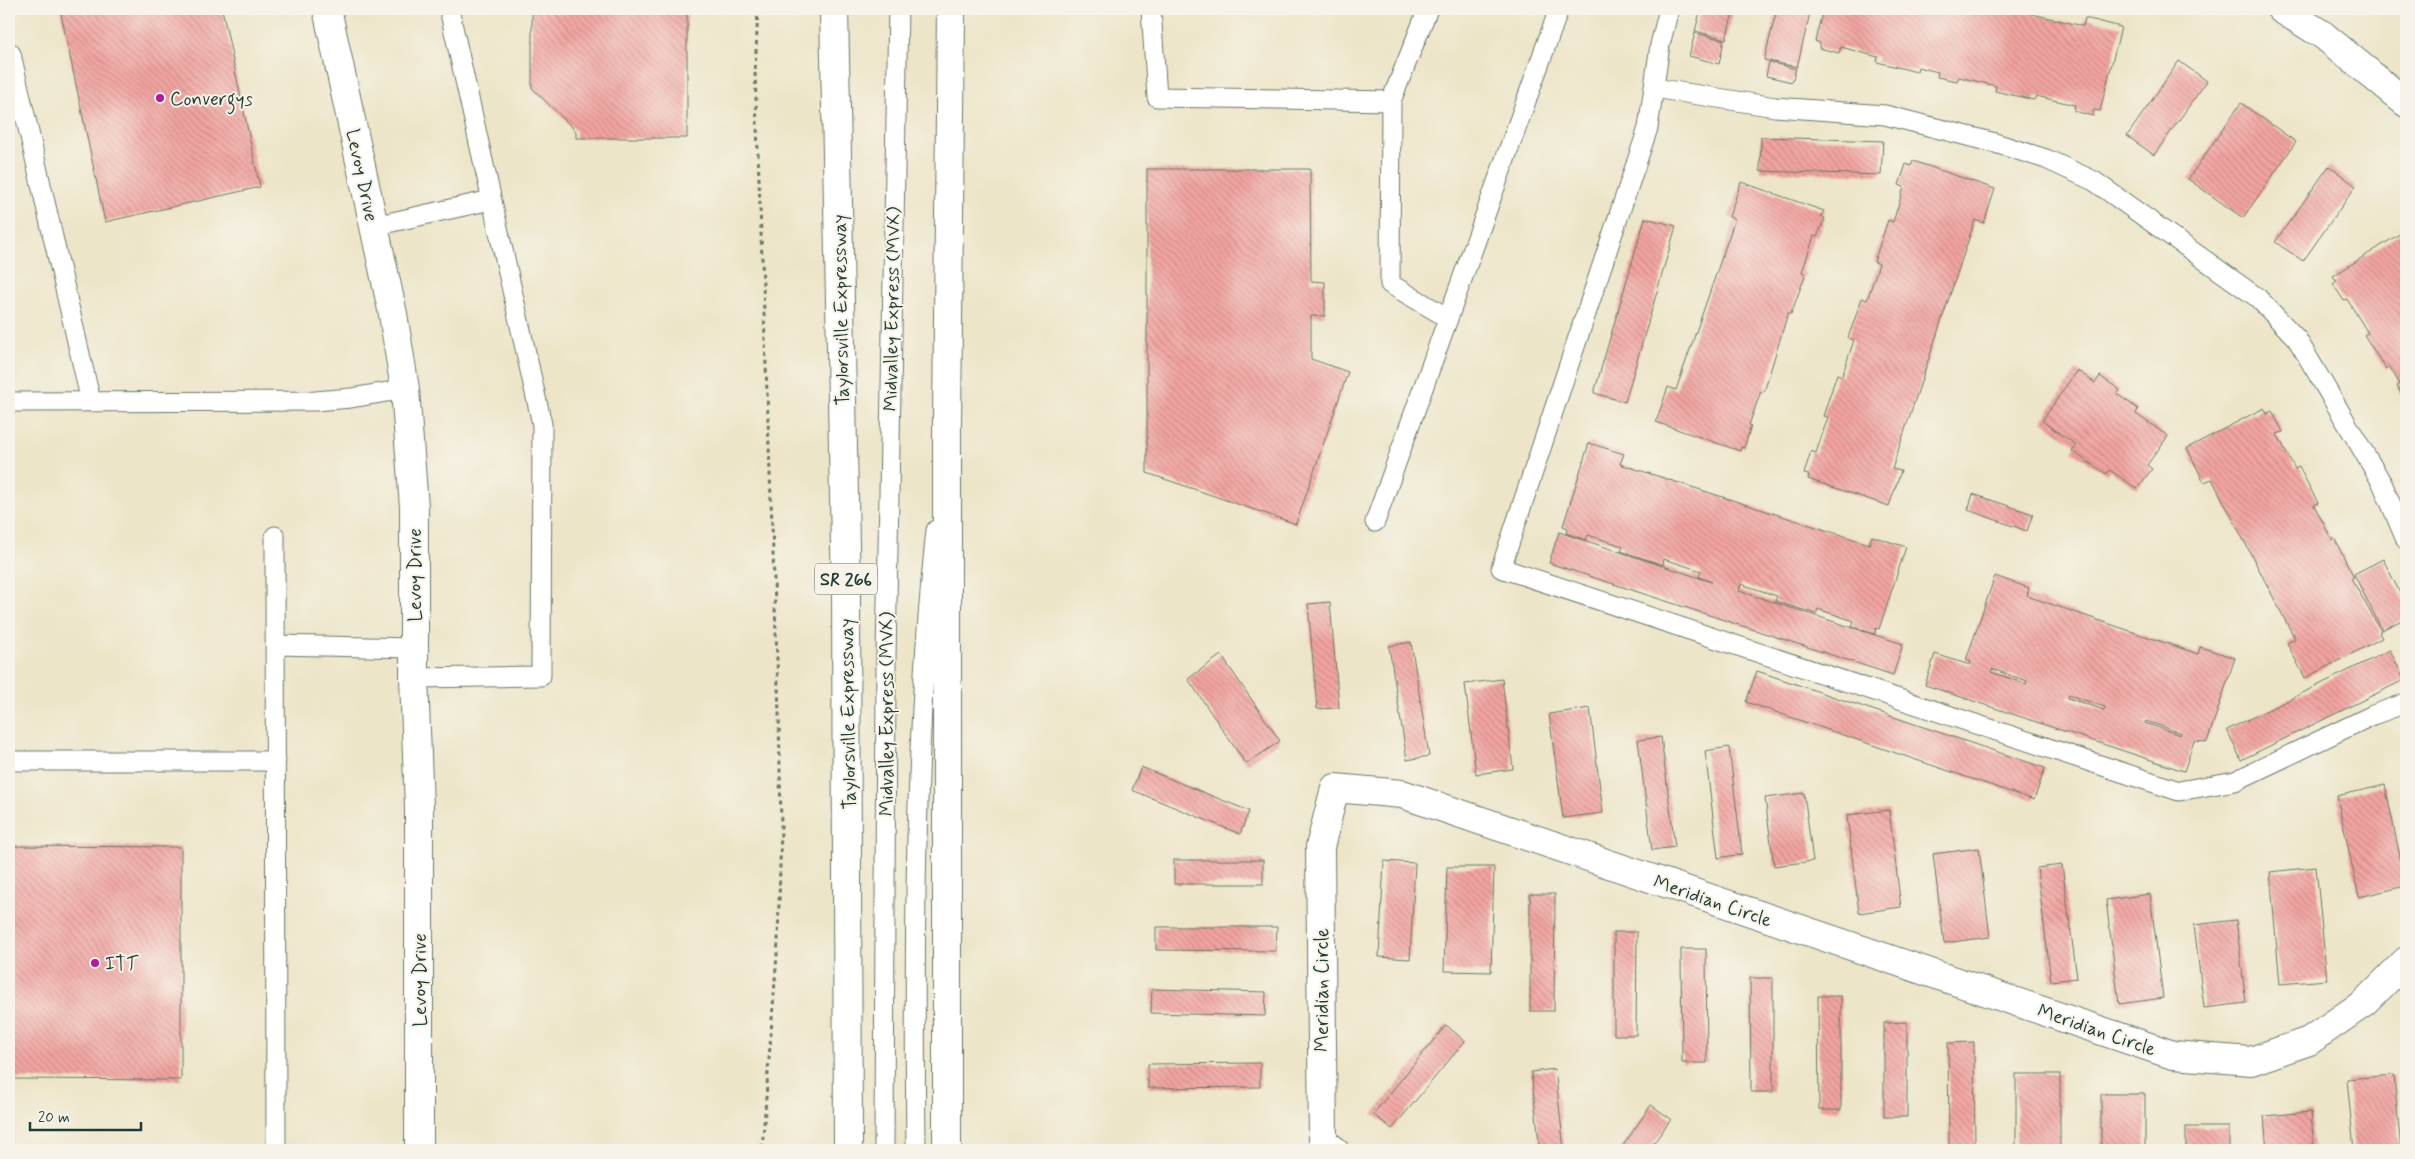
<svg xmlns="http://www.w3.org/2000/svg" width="2415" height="1159" font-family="Mynerve,sans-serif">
  <defs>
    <pattern id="building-back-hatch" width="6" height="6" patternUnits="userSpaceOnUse" patternTransform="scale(1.25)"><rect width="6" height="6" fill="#f3a4a1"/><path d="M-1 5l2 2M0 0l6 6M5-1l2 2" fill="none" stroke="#c48784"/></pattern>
  </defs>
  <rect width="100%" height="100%" fill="#f7f3e8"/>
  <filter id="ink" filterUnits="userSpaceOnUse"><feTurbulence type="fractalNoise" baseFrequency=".02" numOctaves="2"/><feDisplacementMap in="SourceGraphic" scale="10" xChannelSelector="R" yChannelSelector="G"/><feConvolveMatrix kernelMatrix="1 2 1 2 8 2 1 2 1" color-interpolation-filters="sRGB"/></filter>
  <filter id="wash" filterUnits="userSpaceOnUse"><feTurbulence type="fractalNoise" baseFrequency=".0096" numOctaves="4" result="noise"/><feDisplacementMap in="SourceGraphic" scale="20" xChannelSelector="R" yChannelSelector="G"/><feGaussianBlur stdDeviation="1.12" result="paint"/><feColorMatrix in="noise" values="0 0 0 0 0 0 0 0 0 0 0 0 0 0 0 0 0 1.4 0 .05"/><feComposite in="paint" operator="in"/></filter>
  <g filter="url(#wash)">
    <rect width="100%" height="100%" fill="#ece5c8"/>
    <g id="blocks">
      <g fill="url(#building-back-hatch)" fill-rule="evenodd">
        <polygon points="60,9 222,9 260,187 105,222"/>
        <polygon points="532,9 687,9 687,138 576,138 576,131 532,88"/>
        <polygon points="1701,9 1734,9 1726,39 1695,31"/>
        <polygon points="1777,9 1811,9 1797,67 1764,60"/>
        <polygon points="1823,9 2011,9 2083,26 2085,18 2121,27 2100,111 2094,110 2093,116 2074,111 2075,105 2036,96 2034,100 1995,91 1996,86 1959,77 1957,81 1937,77 1938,72 1918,67 1917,72 1877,62 1878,57 1841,47 1839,53 1819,48 1820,43 1815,41"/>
        <polygon points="1695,33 1724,40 1719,64 1689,56"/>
        <polygon points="2179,61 2207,81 2154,155 2127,136"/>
        <polygon points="1769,62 1796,69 1792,82 1766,76"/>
        <polygon points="2241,103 2296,142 2243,218 2188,179"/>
        <polygon points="1761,137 1883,141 1881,175 1760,171"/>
        <polygon points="1913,161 1995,189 1984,223 1975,220 1892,469 1901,471 1889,506 1808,479 1809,475 1804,474 1811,451 1816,453 1828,417 1823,416 1837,374 1842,376 1854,340 1848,338 1862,298 1867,300 1879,264 1874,262 1888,220 1893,222 1904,187 1899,185 1906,164 1911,166"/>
        <polygon points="2329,166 2356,186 2303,261 2275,242"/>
        <polygon points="1147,169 1310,169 1311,281 1325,282 1325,316 1311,316 1311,359 1348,372 1296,524 1147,473"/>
        <polygon points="1741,182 1824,211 1821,216 1825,218 1817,237 1814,236 1802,272 1806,273 1791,314 1788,313 1764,392 1761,391 1749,425 1751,426 1744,448 1741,447 1740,451 1656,422 1668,387 1676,390 1735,219 1729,217"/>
        <polygon points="1645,218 1676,226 1625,402 1594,393"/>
        <polygon points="2406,230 2406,402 2397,386 2400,384 2389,366 2386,369 2364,335 2368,333 2347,299 2344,301 2333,284 2337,281 2333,276"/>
        <polygon points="2077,370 2095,383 2100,376 2120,390 2117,394 2138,409 2136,414 2168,436 2147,465 2152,469 2137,489 2110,470 2106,474 2072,451 2076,445 2042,421"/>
        <polygon points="2264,408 2267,414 2272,411 2283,432 2277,434 2295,469 2299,467 2318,503 2314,505 2332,540 2334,538 2354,577 2351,578 2381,631 2379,632 2382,638 2305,678 2287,643 2295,639 2212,479 2204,482 2187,448"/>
        <polygon points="1589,443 1624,454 1620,464 1869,544 1872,536 1906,547 1879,629 1876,628 1875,634 1852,627 1854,621 1818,609 1816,614 1775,601 1777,596 1741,584 1739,591 1903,644 1893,675 1549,563 1559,532 1712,582 1699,577 1701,571 1664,559 1663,565 1621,551 1623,546 1588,535 1586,540 1566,533 1568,528 1563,526"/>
        <polygon points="1973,494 2033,514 2027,531 1968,510"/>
        <polygon points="2383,559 2406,605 2406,618 2382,630 2354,574"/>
        <path d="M1995 576 2029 588 2027 596 2198 654 2200 647 2235 658 2207 742 2194 741 2184 771 1925 685 1935 654 1970 665 1971 662 1966 660ZM1992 669 2027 681 2026 684 1991 672ZM2069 695 2105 707 2104 710 2068 698ZM2146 721 2181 733 2180 735 2145 723Z"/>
        <polygon points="1330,602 1339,708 1317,709 1308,604"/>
        <polygon points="1411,642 1429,756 1407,760 1389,646"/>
        <polygon points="2390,650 2404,680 2241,760 2227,730"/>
        <polygon points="1221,655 1280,741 1246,764 1188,679"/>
        <polygon points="1757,671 2045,768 2034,800 1746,702"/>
        <polygon points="1502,679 1513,769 1476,774 1465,684"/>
        <polygon points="1590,708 1603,813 1563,818 1549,714"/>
        <polygon points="1661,737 1675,847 1652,850 1638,740"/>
        <polygon points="1729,747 1742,854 1718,858 1705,751"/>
        <polygon points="1141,767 1249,811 1240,834 1132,790"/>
        <polygon points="2385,785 2406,886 2359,897 2337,796"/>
        <polygon points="1804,793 1813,861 1774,866 1765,798"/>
        <polygon points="1889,810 1901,907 1859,913 1847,815"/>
        <polygon points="9,846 181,847 181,1080 9,1079"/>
        <polygon points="1979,848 1990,937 1944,943 1933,854"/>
        <rect x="1174" y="860" width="89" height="24"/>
        <polygon points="1384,861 1415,863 1410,959 1379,957"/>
        <polygon points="2062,865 2077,978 2051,981 2037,868"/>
        <polygon points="1447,867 1494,867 1491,972 1444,971"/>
        <polygon points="2316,867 2327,980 2280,984 2270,872"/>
        <polygon points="1530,894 1555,894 1554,1011 1530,1011"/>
        <polygon points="2150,894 2163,998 2119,1004 2106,900"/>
        <polygon points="2236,920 2246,1003 2204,1008 2194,925"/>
        <polygon points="1156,927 1277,927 1276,951 1156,950"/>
        <polygon points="1614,932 1637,932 1636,1035 1614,1035"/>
        <polygon points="1681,949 1706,949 1707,1063 1682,1063"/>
        <polygon points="1750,978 1773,978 1773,1092 1751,1092"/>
        <polygon points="1152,989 1266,992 1265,1016 1151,1013"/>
        <polygon points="1818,996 1841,996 1841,1110 1819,1110"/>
        <polygon points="1907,1022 1907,1117 1884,1117 1884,1023"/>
        <polygon points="1446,1025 1465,1041 1392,1129 1373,1114"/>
        <polygon points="1974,1042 1975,1147 1949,1147 1948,1043"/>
        <polygon points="1260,1063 1260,1087 1148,1088 1148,1064"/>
        <polygon points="1555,1069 1564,1150 1540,1150 1531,1072"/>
        <rect x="2016" y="1074" width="44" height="76"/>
        <polygon points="2394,1075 2401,1150 2354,1150 2347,1079"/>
        <rect x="2101" y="1094" width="44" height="56"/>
        <polygon points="1651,1105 1671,1119 1649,1150 1620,1150"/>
        <polygon points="2311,1112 2314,1150 2267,1150 2264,1116"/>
        <rect x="2186" y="1127" width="43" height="23"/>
      </g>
    </g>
  </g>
  <g filter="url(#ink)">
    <use href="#blocks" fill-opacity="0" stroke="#677868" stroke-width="1"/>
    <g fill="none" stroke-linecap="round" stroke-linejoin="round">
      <defs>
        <g id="service">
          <polyline points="1151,9 1157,97 1391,101 1428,9"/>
          <polyline points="1669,9 1660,45 1648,128 1501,568 2179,791 2235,781 2373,715 2406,703"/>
          <polyline points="9,52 11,54 91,402"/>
          <polyline points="1654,88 1775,107 1885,115 1995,143 2046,159 2094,181 2258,298 2297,339 2382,483 2406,540"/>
          <polyline points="1391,101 1390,284 1448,318"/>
          <polyline points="374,226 491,200"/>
          <polyline points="9,402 315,401 351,398 405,389"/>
          <polyline points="1375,522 1559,9"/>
          <polyline points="275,536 276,1150"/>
          <polyline points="276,645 413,648"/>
          <polyline points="414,678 541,676 542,424 449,9"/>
          <polyline points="9,761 276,761"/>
          <polyline points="884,1150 886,657 898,9"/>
          <path d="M916 1150C914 943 914 736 936 530"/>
        </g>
        <g id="minor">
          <polyline points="327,9 393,314 405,389 414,507 414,678 419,807 419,1150"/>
          <polyline points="1334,1150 1323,1142 1320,847 1335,788 1402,794 2173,1055 2251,1061 2309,1041 2364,1003 2406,961"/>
        </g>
        <polyline id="tertiary" points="2281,9 2323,35 2406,103"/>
        <g id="primary">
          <polyline points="834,9 846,594 848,1150"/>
          <polyline points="947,1150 947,424 951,9"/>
        </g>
      </defs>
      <use href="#service" stroke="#677868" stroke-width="21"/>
      <use href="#minor" stroke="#677868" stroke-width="30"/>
      <use href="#tertiary" stroke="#677868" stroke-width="30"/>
      <use href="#primary" stroke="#677868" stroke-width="30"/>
      <polyline stroke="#677868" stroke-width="3" stroke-dasharray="4 4" stroke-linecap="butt" points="758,9 755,72 779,713 781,827 778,942 762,1150"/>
      <use href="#service" stroke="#fff" stroke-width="19"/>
      <use href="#minor" stroke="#fff" stroke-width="28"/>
      <use href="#tertiary" stroke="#fff" stroke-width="28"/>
      <use href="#primary" stroke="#fff" stroke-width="28"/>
    </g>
  </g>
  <g fill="#b5179e" stroke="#f7f3e8" stroke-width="2">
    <circle cx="160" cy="98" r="5"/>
    <circle cx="95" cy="963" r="5"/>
  </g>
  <g text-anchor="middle" stroke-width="4" stroke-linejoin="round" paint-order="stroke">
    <rect fill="#f7f3e8" stroke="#60746a" stroke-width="1" x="815" y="563.5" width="62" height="31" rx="4"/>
    <g font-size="18" font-weight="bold" fill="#1f3d34">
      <text x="846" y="585">SR 266</text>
    </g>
    <g font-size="19" fill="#1f3d34" stroke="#f7f3e8" text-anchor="start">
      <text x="170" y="105">Convergys</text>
      <text x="105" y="970">ITT</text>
    </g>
    <g font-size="19" fill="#1f3d34" stroke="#f7f3e8">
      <text transform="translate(363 175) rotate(78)" y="7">Levoy Drive</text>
      <text transform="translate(891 309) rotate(-89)" y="7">Midvalley Express (MVX)</text>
      <text transform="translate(840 310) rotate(-91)" y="7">Taylorsville Expressway</text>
      <text transform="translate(414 575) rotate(-90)" y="7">Levoy Drive</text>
      <text transform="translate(847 714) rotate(-91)" y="7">Taylorsville Expressway</text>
      <text transform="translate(886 714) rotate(-90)" y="7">Midvalley Express (MVX)</text>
      <text transform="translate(1713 900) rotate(19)" y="7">Meridian Circle</text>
      <text transform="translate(419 980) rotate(-90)" y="7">Levoy Drive</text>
      <text transform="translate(1321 990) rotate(-90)" y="7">Meridian Circle</text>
      <text transform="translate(2097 1029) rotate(19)" y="7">Meridian Circle</text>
    </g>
  </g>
  <rect width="2415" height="1159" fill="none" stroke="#f7f3e8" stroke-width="30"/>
  <path d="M30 1122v8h111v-8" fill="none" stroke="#1f3d34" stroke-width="2.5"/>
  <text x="38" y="1122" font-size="15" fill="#1f3d34" stroke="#f7f3e8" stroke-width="4" paint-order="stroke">20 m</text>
</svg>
